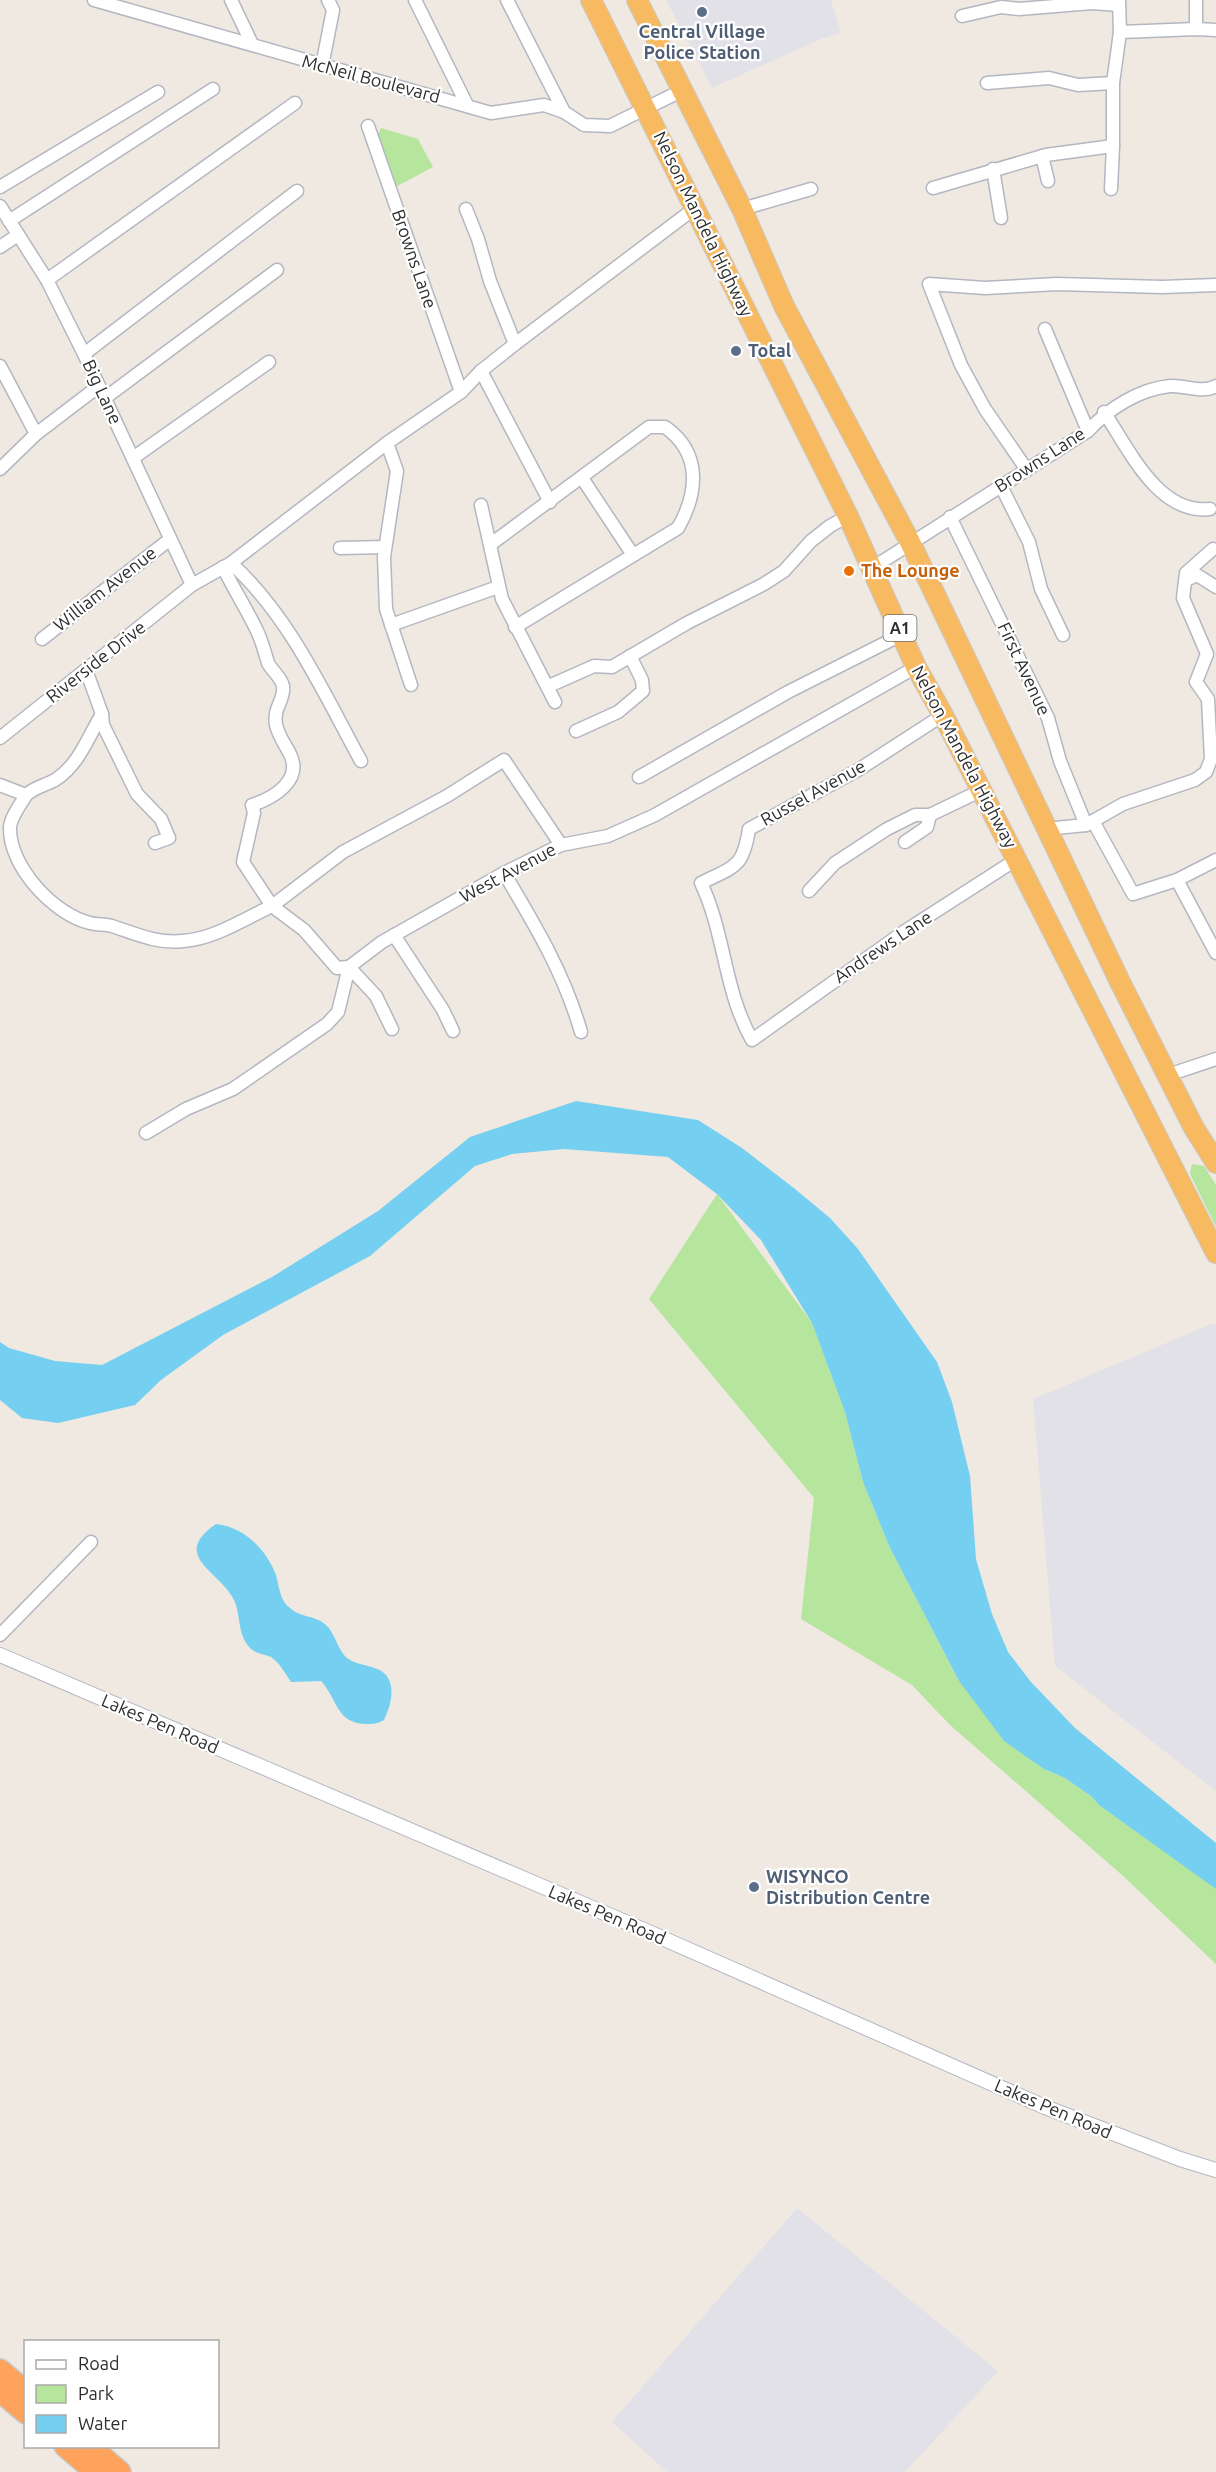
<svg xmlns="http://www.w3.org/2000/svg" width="1216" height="2472" font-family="Ubuntu,sans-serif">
  <rect width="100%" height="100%" fill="#efe9e1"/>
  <g fill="#e3e1e8">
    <polygon points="666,0 831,0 841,33 821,39 712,88"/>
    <polygon points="1214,1323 1216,1325 1216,1791 1055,1666 1033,1399"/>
    <polygon points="797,2208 998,2371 905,2472 667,2472 612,2422"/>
  </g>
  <g fill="#b6e59e">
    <polygon points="381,128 418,139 433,167 388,191 372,146"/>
    <polygon points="1192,1164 1204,1166 1216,1185 1216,1227 1190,1174"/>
    <polygon points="717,1194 812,1323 845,1412 863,1482 890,1548 959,1681 1044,1769 1065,1778 1092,1797 1099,1805 1216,1888 1216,1964 1122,1875 950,1725 912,1685 801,1619 814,1498 649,1299"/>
  </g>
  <g fill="#75cff0">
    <polygon points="576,1101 698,1120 742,1148 795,1189 830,1218 858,1249 937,1362 952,1402 970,1476 976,1559 992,1614 1008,1652 1031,1682 1075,1728 1216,1843 1216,1889 1099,1805 1092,1797 1065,1778 1044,1769 1004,1741 959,1681 890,1548 863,1482 845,1412 812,1323 761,1240 717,1194 668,1157 564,1149 512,1154 475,1166 370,1256 223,1335 161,1380 135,1405 58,1423 22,1418 0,1400 0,1342 9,1348 55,1361 102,1365 272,1277 378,1211 470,1137"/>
    <path d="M216 1524C244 1527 266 1549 276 1575 279 1586 280 1601 290 1608 301 1618 316 1615 327 1626 336 1635 338 1653 350 1660 362 1667 383 1665 389 1680 395 1693 389 1709 384 1720 378 1724 372 1724 365 1724 336 1723 337 1698 321 1681L291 1682C285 1673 280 1663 271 1657 264 1654 256 1654 250 1648 237 1634 241 1615 234 1600 221 1572 169 1556 216 1524Z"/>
  </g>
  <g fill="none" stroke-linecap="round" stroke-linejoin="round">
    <defs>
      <g id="minor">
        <polyline points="94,0 491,113 544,105 564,112 584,125 610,126 683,90"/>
        <polyline points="231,0 252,44"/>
        <polyline points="415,0 467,105"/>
        <polyline points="507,0 564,112"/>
        <polyline points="962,16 1001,7 1019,9 1092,3 1119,5"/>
        <polyline points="1196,29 1196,0"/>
        <polyline points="1120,32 1196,29 1216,30"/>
        <polyline points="322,66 333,10 328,0"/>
        <polyline points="987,83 1049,78 1078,85 1113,83"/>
        <polyline points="368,126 461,392"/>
        <polyline points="1042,156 1048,181"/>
        <polyline points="993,169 1001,218"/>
        <polyline points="0,187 158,92"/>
        <polyline points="933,188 1046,155 1113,146 1113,83 1120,32 1119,0"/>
        <polyline points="1111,189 1113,146"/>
        <polyline points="0,206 47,280 84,354 192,585"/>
        <polyline points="466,209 478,239 490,281 515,344"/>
        <polyline points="742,209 811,189"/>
        <polyline points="9,221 213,89"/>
        <polyline points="0,247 18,235"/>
        <polyline points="47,280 295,103"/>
        <polyline points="1045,329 1088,431"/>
        <polyline points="84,354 297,191"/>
        <polyline points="0,366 36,434"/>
        <polyline points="481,371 550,502"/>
        <polyline points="105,398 277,270"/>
        <path d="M1104 412C1129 449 1158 515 1210 509"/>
        <polyline points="387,443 397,471 384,557 386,609 411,685"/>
        <polyline points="133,458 269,362"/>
        <polyline points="0,469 36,434 99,386"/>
        <polyline points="1027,470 985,409 961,365 929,284 985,288 1057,284 1162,287 1216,285"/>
        <polyline points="582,478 633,555"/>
        <polyline points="1001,486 1029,542 1041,589 1063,635"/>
        <polyline points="481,505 502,599 555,702"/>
        <polyline points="950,517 1048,718 1060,761 1086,825"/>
        <path d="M491 544 649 427H665C702 453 698 493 678 528L515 627"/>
        <polyline points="340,548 385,547"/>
        <path d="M231 563C290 617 323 692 361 761"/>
        <path d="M223 567C234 590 248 611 258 633 262 642 265 653 268 663 272 671 281 677 283 686 285 701 273 706 276 725 279 737 285 744 290 754 303 780 274 798 252 805L254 813 243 862 272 906 343 852 447 796 504 760 561 845"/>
        <path d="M872 568 1088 431C1108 409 1139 389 1170 386 1186 385 1201 394 1216 386"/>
        <polyline points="1186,580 1197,575 1216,587"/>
        <polyline points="391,625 498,587"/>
        <polyline points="42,639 169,540"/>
        <polyline points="86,670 102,714 103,725 137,794 161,819 169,838 155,843"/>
        <polyline points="549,686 594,666 612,667 687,623 764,584 784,571 811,541 830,526 848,516"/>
        <path d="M943 715 858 770 749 829C743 868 735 866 701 883 725 933 724 991 752 1040L905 931 1017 859"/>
        <polyline points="576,731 618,712 643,691 642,680 630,656"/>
        <polyline points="0,738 192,585 231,563 387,443 461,392 481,371 515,344 695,208"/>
        <polyline points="639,777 788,692 903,634"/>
        <path d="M0 785 26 795C35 787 44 786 55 780 79 765 88 737 102 714"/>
        <path d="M26 795C21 804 10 818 10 828 9 866 53 914 90 923 97 925 105 924 112 926 136 934 158 944 183 941 214 939 244 919 272 906L304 930 337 968 349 967 376 996 392 1029"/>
        <polyline points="1093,821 1133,894 1177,880 1216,860"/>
        <polyline points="1045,829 1086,825 1123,804 1195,780 1206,772 1211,759 1208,699 1196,682 1207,654 1183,598 1186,573 1213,549"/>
        <polyline points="905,842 927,827 930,815"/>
        <path d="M504 873C535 925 564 973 581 1032"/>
        <polyline points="1177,880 1216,953"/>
        <polyline points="809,891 835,863 887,829 915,815 930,815 982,790"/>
        <polyline points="394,935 443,1010 453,1031"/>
        <polyline points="1168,1075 1216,1059"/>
        <polyline points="146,1133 186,1109 233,1089 327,1024 338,1012 349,967 382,942 504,873 561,845 608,836 655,815 916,667"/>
        <polyline points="0,1635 91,1542"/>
      </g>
      <polyline id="tertiary" points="0,1655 644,1930 1045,2107 1180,2159 1216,2170"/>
      <g id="trunk">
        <polyline points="591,0 848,516 916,667 943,715 1216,1253"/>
        <polyline points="637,0 742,209 784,306 910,542 1120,982 1194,1128 1216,1163"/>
      </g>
      <g id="motorway">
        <polyline points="0,2370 26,2392"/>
        <polyline points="0,2391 26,2413"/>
        <polyline points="65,2446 95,2472"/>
        <polyline points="90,2446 120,2472"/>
      </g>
    </defs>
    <use href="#minor" stroke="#b4b7c1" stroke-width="15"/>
    <use href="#tertiary" stroke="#b4b7c1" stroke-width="16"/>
    <use href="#trunk" stroke="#c9c9c9" stroke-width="22"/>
    <use href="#motorway" stroke="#c9c9c9" stroke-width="24"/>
    <use href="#minor" stroke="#fff" stroke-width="12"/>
    <use href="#tertiary" stroke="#fff" stroke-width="14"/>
    <use href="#trunk" stroke="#f8ba60" stroke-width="20"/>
    <use href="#motorway" stroke="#ffa35c" stroke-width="21"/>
  </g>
  <g fill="#5c6f8a" stroke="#fff" stroke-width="2">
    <circle cx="702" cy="12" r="6"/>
    <circle cx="736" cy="351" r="6"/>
    <circle cx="754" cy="1887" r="6"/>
  </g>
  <circle fill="#e8710a" stroke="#fff" stroke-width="2" cx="849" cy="571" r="6"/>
  <g text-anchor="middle" stroke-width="4.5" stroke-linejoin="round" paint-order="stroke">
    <rect fill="#fff" stroke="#6d6d6d" stroke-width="1.5" x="883.5" y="615" width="33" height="26" rx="4.5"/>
    <g font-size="16" font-weight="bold" fill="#2e2e2e">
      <text x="900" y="634">A1</text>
    </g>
    <g font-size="18" font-weight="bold" fill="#4e5e75" stroke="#fff" text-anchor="start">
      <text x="702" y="38" text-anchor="middle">Central Village<tspan x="702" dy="21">Police Station</tspan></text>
      <text x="748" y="357">Total</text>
      <text x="766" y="1883">WISYNCO<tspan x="766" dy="21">Distribution Centre</tspan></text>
    </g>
    <g font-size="18" fill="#2e2e2e" stroke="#fff">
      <text transform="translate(371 79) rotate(15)" y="6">McNeil Boulevard</text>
      <text transform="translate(703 224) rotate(64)" y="6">Nelson Mandela Highway</text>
      <text transform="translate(414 259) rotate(71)" y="6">Browns Lane</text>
      <text transform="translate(102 392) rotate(65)" y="6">Big Lane</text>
      <text transform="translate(1040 460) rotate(-33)" y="6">Browns Lane</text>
      <text transform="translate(105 589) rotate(-38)" y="6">William Avenue</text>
      <text transform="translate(96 662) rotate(-38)" y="6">Riverside Drive</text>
      <text transform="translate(1024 669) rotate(65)" y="6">First Avenue</text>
      <text transform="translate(964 757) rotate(62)" y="6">Nelson Mandela Highway</text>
      <text transform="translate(813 793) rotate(-29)" y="6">Russel Avenue</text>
      <text transform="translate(508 873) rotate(-28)" y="6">West Avenue</text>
      <text transform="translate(883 947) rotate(-34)" y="6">Andrews Lane</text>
      <text transform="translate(160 1724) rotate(23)" y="6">Lakes Pen Road</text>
      <text transform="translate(607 1915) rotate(23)" y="6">Lakes Pen Road</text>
      <text transform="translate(1053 2109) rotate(23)" y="6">Lakes Pen Road</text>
    </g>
    <g font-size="18" font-weight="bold" fill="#c56008" stroke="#fff" text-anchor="start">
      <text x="861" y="577">The Lounge</text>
    </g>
  </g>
  <rect x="24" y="2340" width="195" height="108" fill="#ffffff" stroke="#ababab" stroke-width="1.5"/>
  <rect x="36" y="2360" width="30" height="9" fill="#ffffff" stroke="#ababab" stroke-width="1.5"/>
  <text x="78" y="2370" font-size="18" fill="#2e2e2e">Road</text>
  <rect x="36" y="2385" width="30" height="18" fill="#b6e59e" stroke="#ababab" stroke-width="1.5"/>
  <text x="78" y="2400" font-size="18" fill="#2e2e2e">Park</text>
  <rect x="36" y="2415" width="30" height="18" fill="#75cff0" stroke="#ababab" stroke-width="1.5"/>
  <text x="78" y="2430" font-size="18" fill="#2e2e2e">Water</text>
</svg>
